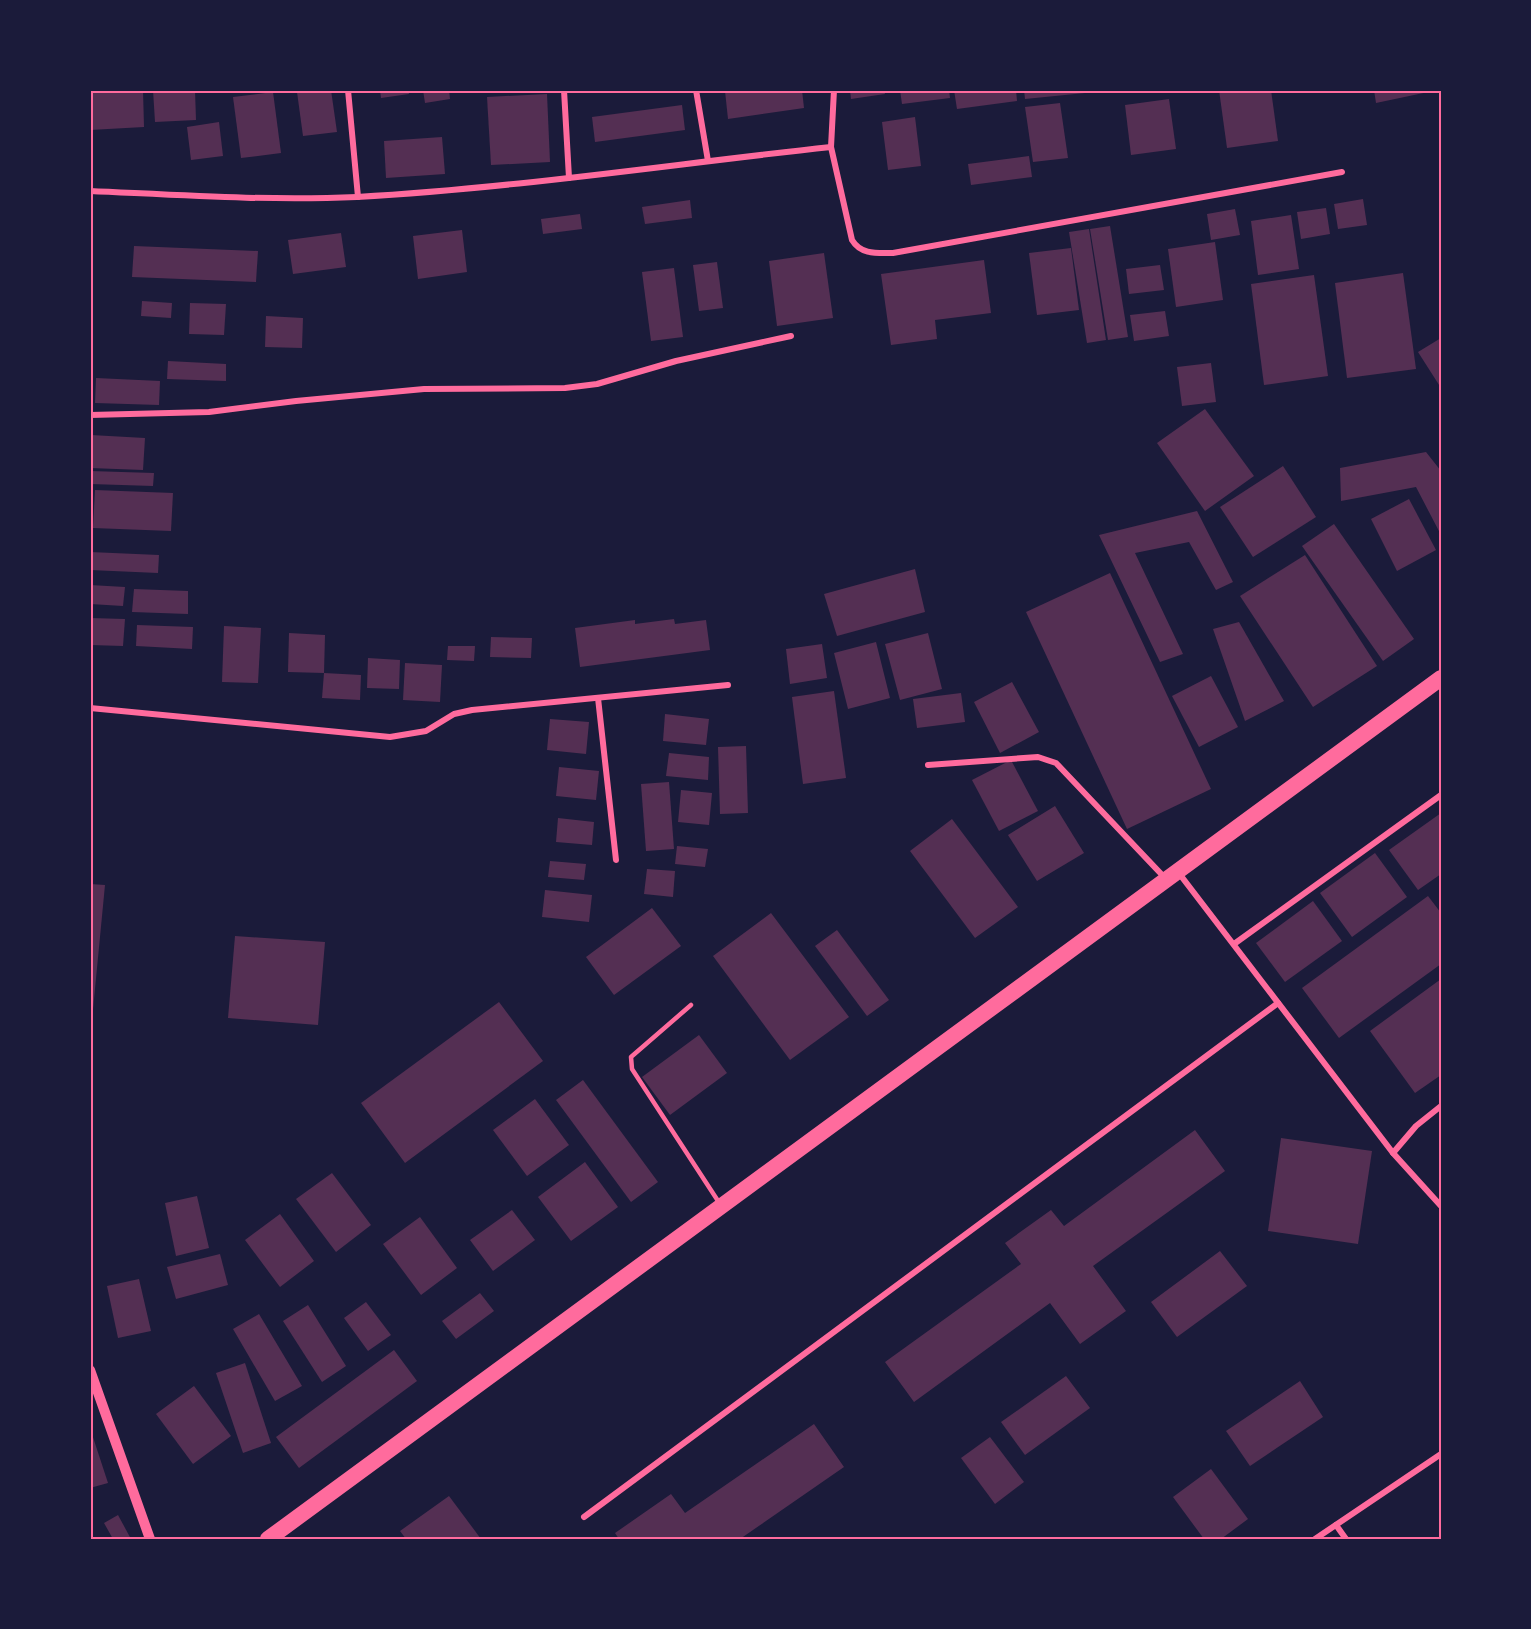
<svg xmlns="http://www.w3.org/2000/svg" width="1531" height="1629" font-family="'Public Sans',sans-serif">
  <rect width="100%" height="100%" fill="#1b1b3a"/>
  <g fill="#542f53">
    <polygon points="90,90 143,90 144,127 90,130"/>
    <polygon points="153,90 195,90 196,120 155,122"/>
    <polygon points="311,90 331,90 337,132 303,136 297,92"/>
    <polygon points="380,90 408,90 409,94 381,98"/>
    <polygon points="423,90 449,90 450,99 425,103"/>
    <polygon points="736,90 802,90 804,108 728,119 725,91"/>
    <polygon points="850,90 884,90 885,94 851,99"/>
    <polygon points="900,90 949,90 950,98 902,104"/>
    <polygon points="954,90 1016,90 1017,101 957,109"/>
    <polygon points="1024,90 1095,90 1095,92 1025,99"/>
    <polygon points="1219,90 1271,90 1278,141 1227,148"/>
    <polygon points="1374,90 1433,90 1433,91 1376,103"/>
    <polygon points="273,92 281,153 241,158 233,97"/>
    <polygon points="547,94 550,162 491,165 487,97"/>
    <polygon points="1169,99 1176,149 1131,155 1125,105"/>
    <polygon points="1060,103 1068,158 1033,162 1025,107"/>
    <polygon points="682,105 685,130 595,142 592,117"/>
    <polygon points="915,117 921,166 888,170 882,122"/>
    <polygon points="219,122 223,156 191,160 187,127"/>
    <polygon points="442,137 445,174 386,178 384,141"/>
    <polygon points="1029,156 1032,177 971,185 968,164"/>
    <polygon points="1363,199 1367,225 1338,229 1334,204"/>
    <polygon points="690,200 692,218 645,224 642,207"/>
    <polygon points="1326,208 1330,234 1301,239 1297,212"/>
    <polygon points="1235,209 1240,235 1211,240 1207,214"/>
    <polygon points="580,214 582,229 543,234 541,219"/>
    <polygon points="1291,215 1299,269 1258,275 1251,221"/>
    <polygon points="1110,226 1128,337 1108,340 1090,229"/>
    <polygon points="1089,229 1106,340 1087,343 1069,232"/>
    <polygon points="462,230 467,272 418,279 413,236"/>
    <polygon points="341,233 346,267 293,274 288,240"/>
    <polygon points="1215,242 1223,300 1176,307 1168,249"/>
    <polygon points="134,246 258,251 256,282 132,277"/>
    <polygon points="1071,248 1079,310 1037,315 1029,253"/>
    <polygon points="824,253 833,318 777,326 769,261"/>
    <polygon points="984,260 991,313 935,320 937,339 891,345 881,274"/>
    <polygon points="717,262 723,308 699,311 693,265"/>
    <polygon points="1160,265 1164,290 1129,294 1126,269"/>
    <polygon points="674,268 683,337 651,341 642,272"/>
    <polygon points="1403,273 1416,369 1347,378 1335,283"/>
    <polygon points="1314,275 1328,376 1264,385 1251,284"/>
    <polygon points="142,301 172,303 171,318 141,316"/>
    <polygon points="190,303 226,304 224,335 189,334"/>
    <polygon points="1165,311 1169,336 1134,341 1130,315"/>
    <polygon points="266,316 303,318 302,348 265,347"/>
    <polygon points="1441,338 1441,388 1418,352"/>
    <polygon points="168,361 226,364 226,381 167,379"/>
    <polygon points="1211,363 1216,402 1182,406 1177,367"/>
    <polygon points="96,378 160,381 159,405 95,403"/>
    <polygon points="1205,409 1254,476 1205,511 1157,443"/>
    <polygon points="91,435 145,438 143,470 90,468"/>
    <polygon points="1426,452 1441,471 1441,535 1416,487 1341,501 1340,468"/>
    <polygon points="1283,466 1316,517 1253,557 1220,507"/>
    <polygon points="90,471 154,473 153,486 90,484"/>
    <polygon points="95,490 173,493 171,531 93,528"/>
    <polygon points="1409,499 1436,550 1397,571 1371,519"/>
    <polygon points="1197,511 1233,582 1216,590 1189,542 1135,553 1183,654 1160,662 1099,535"/>
    <polygon points="1334,524 1414,639 1383,661 1302,546"/>
    <polygon points="90,552 159,555 158,573 90,570"/>
    <polygon points="1305,555 1377,666 1313,707 1240,596"/>
    <polygon points="915,569 925,612 837,636 824,594"/>
    <polygon points="1110,573 1211,789 1127,829 1026,612"/>
    <polygon points="90,585 125,587 123,606 90,604"/>
    <polygon points="134,589 188,591 188,614 132,612"/>
    <polygon points="90,618 125,619 123,646 90,645"/>
    <polygon points="674,619 675,624 706,620 710,650 580,667 575,628 635,620 635,624"/>
    <polygon points="1239,622 1284,701 1245,721 1213,629"/>
    <polygon points="137,625 193,627 192,649 136,646"/>
    <polygon points="224,626 261,628 258,683 222,682"/>
    <polygon points="289,633 325,635 324,673 288,672"/>
    <polygon points="928,633 942,689 900,700 885,644"/>
    <polygon points="491,637 532,638 531,658 490,657"/>
    <polygon points="876,642 890,698 848,709 834,653"/>
    <polygon points="822,644 827,678 790,684 786,649"/>
    <polygon points="448,646 475,646 474,661 447,660"/>
    <polygon points="368,658 400,660 399,689 367,688"/>
    <polygon points="405,663 442,665 440,702 403,700"/>
    <polygon points="324,673 361,675 360,700 322,698"/>
    <polygon points="1211,676 1238,727 1199,747 1172,696"/>
    <polygon points="1012,682 1039,732 1000,753 974,702"/>
    <polygon points="834,691 846,778 803,784 792,697"/>
    <polygon points="961,693 965,722 917,728 913,699"/>
    <polygon points="665,714 709,719 706,745 663,741"/>
    <polygon points="550,719 589,722 586,754 547,750"/>
    <polygon points="746,746 748,813 720,814 718,747"/>
    <polygon points="669,753 709,757 708,780 666,776"/>
    <polygon points="1011,760 1038,811 999,831 972,780"/>
    <polygon points="559,767 599,771 596,800 556,796"/>
    <polygon points="669,782 674,849 646,851 641,784"/>
    <polygon points="681,790 712,793 709,825 678,822"/>
    <polygon points="1055,806 1084,853 1037,881 1008,835"/>
    <polygon points="1441,813 1441,874 1418,890 1389,850"/>
    <polygon points="558,818 594,822 592,845 556,842"/>
    <polygon points="952,819 1018,907 975,938 910,851"/>
    <polygon points="677,846 708,849 705,867 675,864"/>
    <polygon points="1375,853 1407,897 1352,937 1320,893"/>
    <polygon points="550,861 586,864 584,880 548,877"/>
    <polygon points="647,869 675,871 673,897 644,894"/>
    <polygon points="90,884 105,885 92,1020 90,1020"/>
    <polygon points="545,890 592,895 589,922 542,917"/>
    <polygon points="1428,896 1441,913 1441,964 1339,1038 1302,988"/>
    <polygon points="1313,901 1342,941 1285,982 1256,943"/>
    <polygon points="652,908 681,946 614,995 586,957"/>
    <polygon points="771,913 849,1017 790,1060 713,956"/>
    <polygon points="837,930 889,1000 867,1016 815,946"/>
    <polygon points="235,936 325,942 318,1025 228,1018"/>
    <polygon points="1441,979 1441,1075 1415,1093 1370,1031"/>
    <polygon points="499,1002 543,1061 405,1163 361,1103"/>
    <polygon points="699,1035 727,1073 670,1115 642,1077"/>
    <polygon points="583,1080 658,1182 631,1202 556,1100"/>
    <polygon points="535,1099 569,1145 527,1176 493,1130"/>
    <polygon points="1195,1130 1225,1171 1093,1266 1126,1311 1080,1344 1050,1303 914,1402 885,1362 1021,1264 1005,1243 1051,1210 1064,1226"/>
    <polygon points="1281,1138 1372,1151 1358,1244 1268,1231"/>
    <polygon points="585,1162 618,1207 571,1241 538,1197"/>
    <polygon points="332,1173 371,1225 336,1252 296,1199"/>
    <polygon points="197,1196 209,1248 176,1256 165,1203"/>
    <polygon points="512,1210 535,1240 493,1271 470,1240"/>
    <polygon points="280,1214 314,1261 280,1287 245,1240"/>
    <polygon points="420,1217 457,1268 421,1295 383,1244"/>
    <polygon points="1220,1251 1247,1286 1177,1337 1151,1302"/>
    <polygon points="220,1254 228,1285 176,1299 167,1267"/>
    <polygon points="139,1279 151,1331 118,1338 107,1286"/>
    <polygon points="480,1293 494,1311 456,1339 442,1321"/>
    <polygon points="366,1302 391,1335 368,1351 344,1318"/>
    <polygon points="308,1305 346,1366 322,1382 283,1321"/>
    <polygon points="259,1314 302,1386 275,1401 233,1329"/>
    <polygon points="394,1350 417,1381 299,1468 276,1437"/>
    <polygon points="245,1363 271,1443 243,1453 216,1373"/>
    <polygon points="1066,1376 1090,1408 1025,1455 1001,1422"/>
    <polygon points="1300,1381 1323,1417 1250,1466 1226,1431"/>
    <polygon points="194,1386 231,1436 193,1464 156,1414"/>
    <polygon points="814,1424 844,1467 740,1539 619,1539 615,1533 671,1494 685,1513"/>
    <polygon points="90,1428 108,1483 90,1488"/>
    <polygon points="990,1437 1024,1482 995,1504 961,1458"/>
    <polygon points="1211,1469 1248,1519 1221,1539 1204,1539 1173,1497"/>
    <polygon points="449,1496 481,1539 406,1539 400,1531"/>
    <polygon points="118,1515 131,1539 113,1539 104,1523"/>
  </g>
  <g fill="none" stroke-linecap="round" stroke-linejoin="round">
    <polyline stroke="#ff6b9d" stroke-width="4.5" points="691,1005 631,1057 632,1069 720,1204"/>
    <g stroke="#ff6b9d" stroke-width="6">
      <polyline points="348,90 358,197"/>
      <polyline points="564,90 569,178"/>
      <polyline points="696,90 708,161"/>
      <path d="M834 90 831 147 852 240C861 255 877 253 893 253L1342 172"/>
      <path d="M90 191C179 195 268 201 357 197 516 188 673 164 831 147"/>
      <polyline points="90,415 209,412 296,401 424,389 565,388 597,384 676,361 791,336"/>
      <polyline points="598,698 616,860"/>
      <polyline points="90,708 390,737 426,731 454,714 472,710 728,685"/>
      <polyline points="928,765 1038,757 1056,763 1165,878"/>
      <polyline points="1178,872 1393,1153 1441,1206"/>
      <polyline points="1234,944 1441,795"/>
      <polyline points="1393,1153 1416,1126 1441,1106"/>
      <polyline points="584,1517 1278,1003"/>
      <polyline points="1336,1525 1346,1539"/>
      <polyline points="1315,1539 1441,1454"/>
    </g>
    <polyline stroke="#ff6b9d" stroke-width="10" points="90,1370 150,1539"/>
    <polyline stroke="#ff6b9d" stroke-width="16" points="268,1539 1441,678"/>
  </g>
  <rect width="1531" height="1629" fill="none" stroke="#1b1b3a" stroke-width="183"/>
  <rect x="92" y="92" width="1348" height="1446" fill="none" stroke="#ff6b9d" stroke-width="2"/>
</svg>
